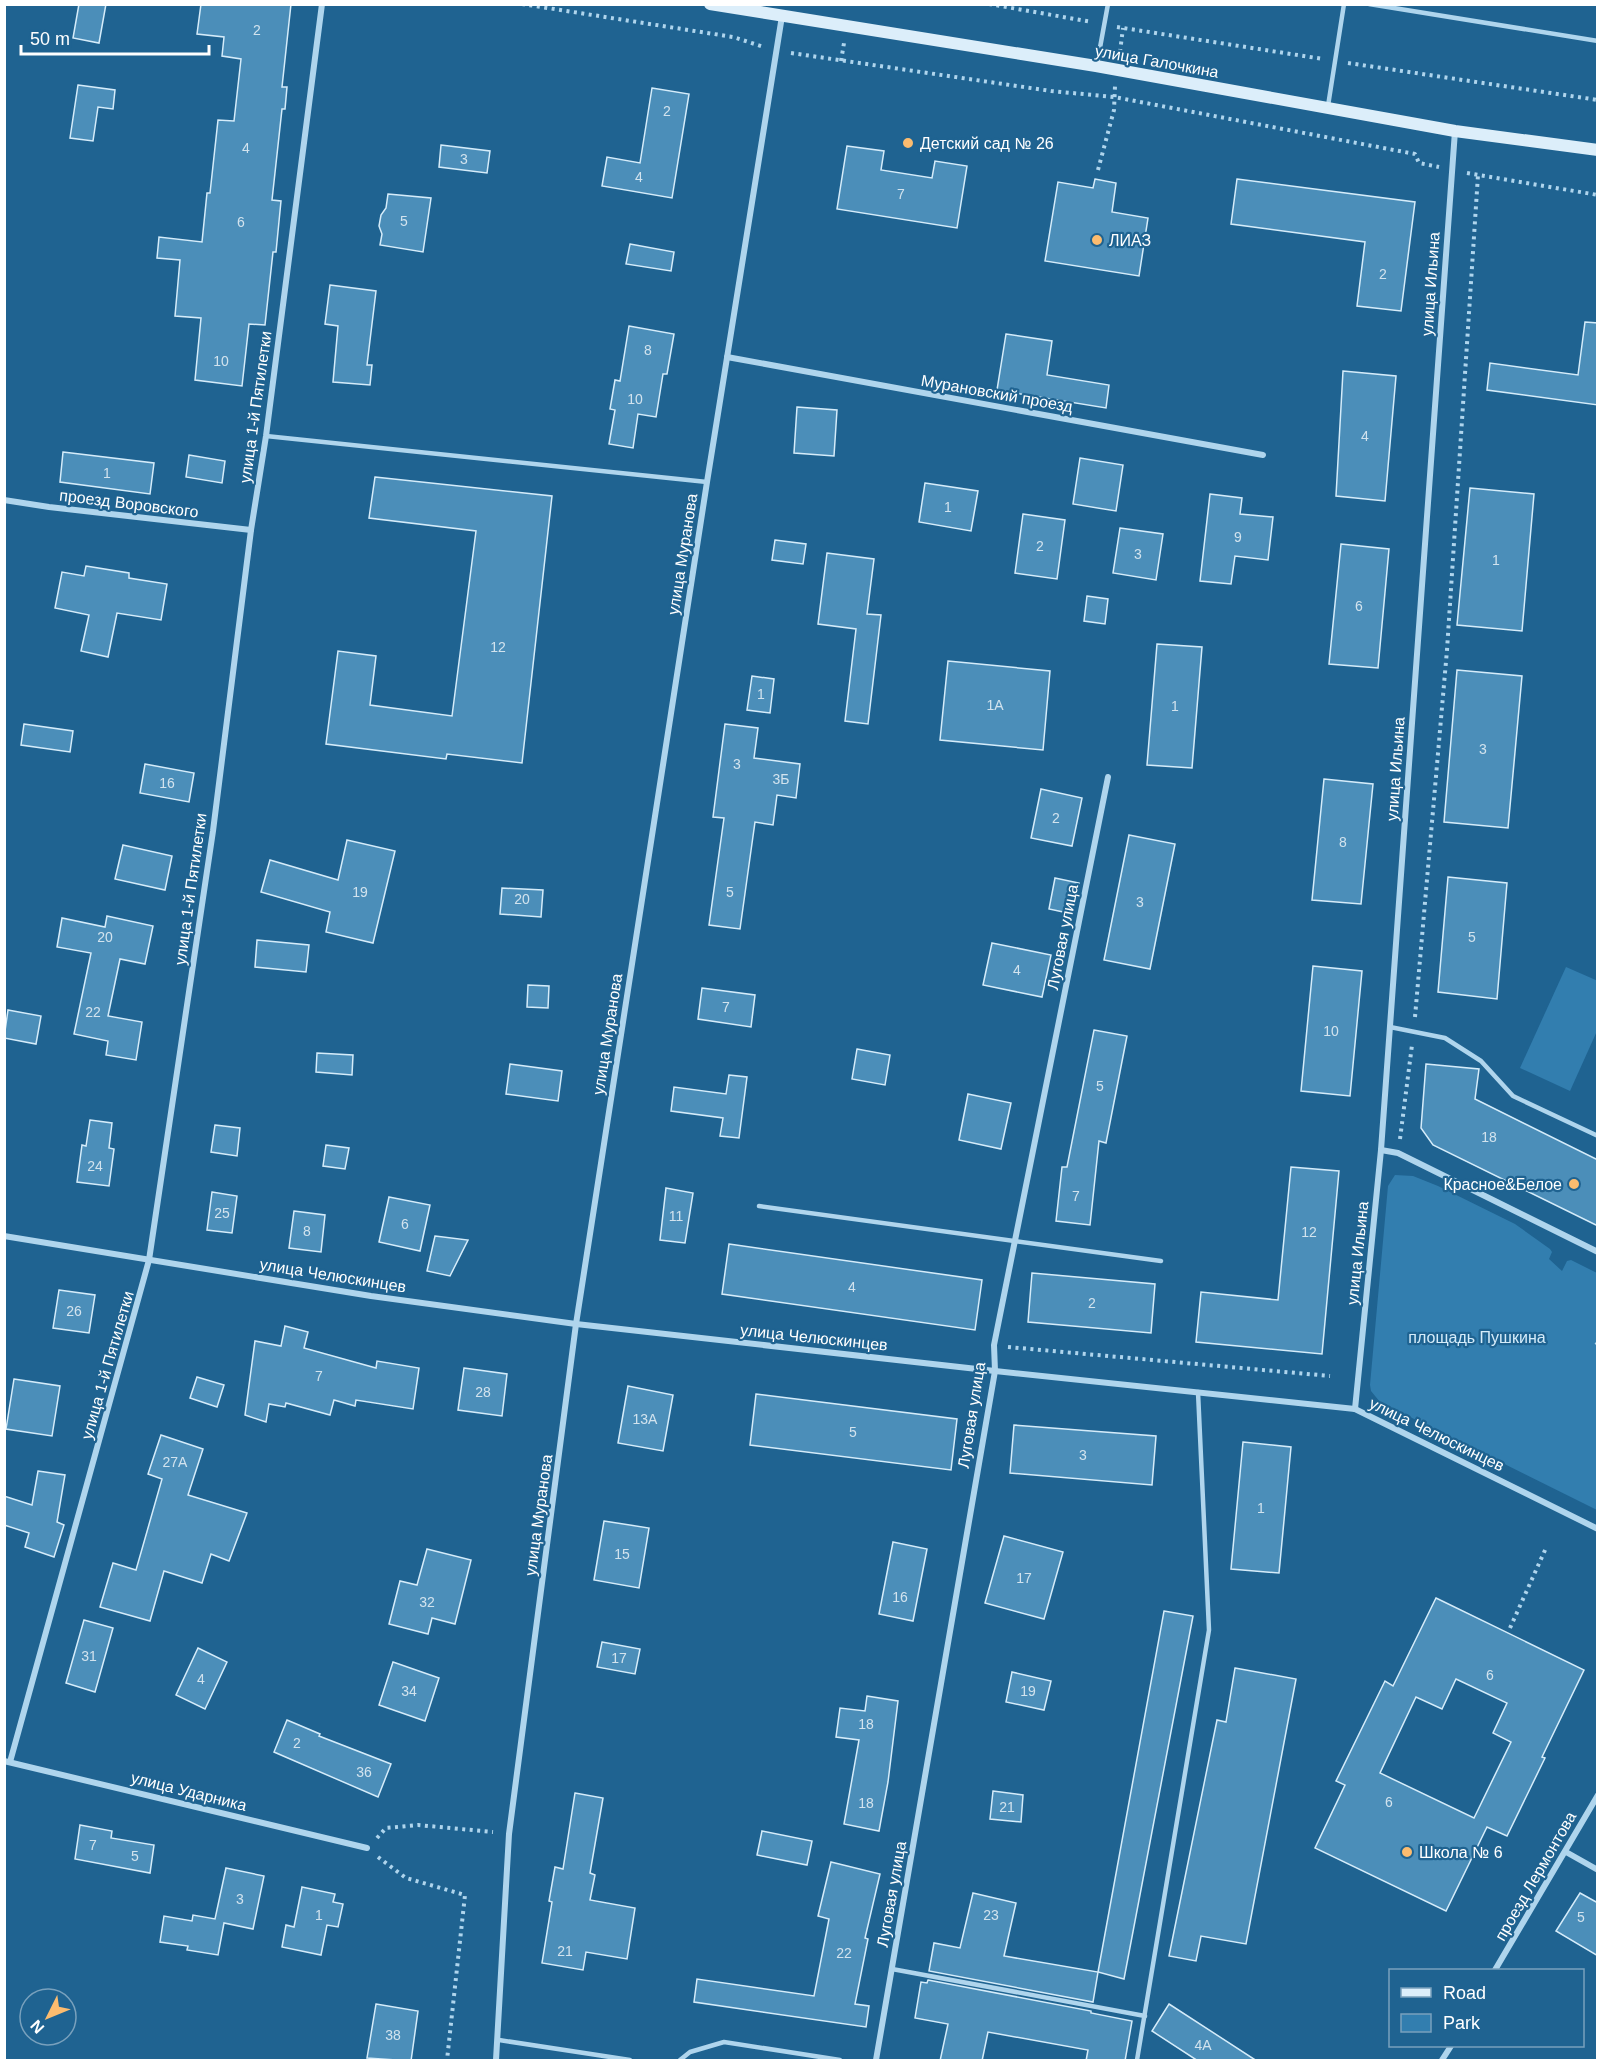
<svg xmlns="http://www.w3.org/2000/svg" width="1602" height="2065" font-family="Helvetica,sans-serif">
  <rect width="100%" height="100%" fill="#1f6391"/>
  <g fill="#327eaf">
    <polygon points="1566,967 1598,981 1597,1031 1570,1091 1520,1068"/>
    <polygon points="1395,1175 1413,1176 1438,1186 1515,1224 1550,1249 1552,1252 1549,1259 1562,1271 1567,1261 1571,1260 1597,1273 1597,1510 1380,1402 1371,1391 1370,1385 1388,1186"/>
  </g>
  <g fill="#4b8eb9" stroke="#d5ecfa" stroke-width="1.5" fill-rule="evenodd">
    <polygon points="79,4 106,4 99,43 73,38"/>
    <polygon points="201,4 291,4 282,87 287,87 285,109 282,109 272,200 281,201 276,252 273,252 265,325 249,324 242,386 195,380 201,318 175,316 180,260 157,258 159,237 202,242 207,193 210,193 218,120 234,121 241,59 222,56 224,37 197,34"/>
    <polygon points="78,85 115,90 113,109 98,107 93,141 70,138"/>
    <polygon points="652,88 689,94 672,198 602,186 607,157 640,163"/>
    <polygon points="441,145 490,151 487,173 439,167"/>
    <polygon points="847,146 884,151 881,170 932,178 935,161 967,166 957,228 837,209"/>
    <polygon points="1095,179 1116,183 1112,212 1148,218 1139,276 1045,261 1058,182 1093,188"/>
    <polygon points="1237,179 1415,202 1401,311 1357,306 1365,242 1231,224"/>
    <polygon points="388,194 431,198 423,252 380,245 382,234 379,226 381,215 386,208"/>
    <polygon points="630,244 674,252 671,271 626,264"/>
    <polygon points="330,285 376,291 367,365 372,365 370,385 333,382 338,326 325,324"/>
    <polygon points="1585,322 1598,323 1598,405 1487,390 1490,363 1578,375"/>
    <polygon points="629,326 674,334 667,374 663,374 656,417 638,414 633,448 609,444 615,410 610,409 615,380 620,381"/>
    <polygon points="1006,334 1052,341 1047,375 1109,385 1106,408 997,390"/>
    <polygon points="1343,371 1396,376 1385,501 1336,496"/>
    <polygon points="797,407 837,410 834,456 794,453"/>
    <polygon points="63,452 154,463 150,494 60,482"/>
    <polygon points="189,455 225,461 222,483 186,477"/>
    <polygon points="1080,458 1123,465 1116,511 1073,504"/>
    <polygon points="375,477 552,496 522,763 447,754 446,759 326,744 338,651 376,656 370,705 452,716 476,531 369,518"/>
    <polygon points="925,483 978,491 971,531 919,522"/>
    <polygon points="1470,488 1534,494 1522,631 1457,625"/>
    <polygon points="1210,494 1242,498 1240,514 1273,517 1268,560 1235,556 1231,584 1200,581"/>
    <polygon points="1023,514 1065,520 1057,579 1015,573"/>
    <polygon points="1120,528 1163,534 1156,580 1113,573"/>
    <polygon points="775,540 806,544 803,564 772,560"/>
    <polygon points="1341,544 1389,549 1378,668 1329,664"/>
    <polygon points="827,553 874,559 867,614 881,615 868,724 845,721 856,629 818,624"/>
    <polygon points="86,566 129,573 129,578 167,584 161,620 117,613 108,657 81,651 89,615 55,608 62,572 84,576"/>
    <polygon points="1087,596 1108,599 1105,624 1084,621"/>
    <polygon points="1157,644 1202,647 1192,768 1147,765"/>
    <polygon points="948,661 1050,671 1043,750 940,740"/>
    <polygon points="1457,670 1522,676 1508,828 1444,822"/>
    <polygon points="752,676 774,679 770,713 747,710"/>
    <polygon points="24,724 73,731 70,752 21,745"/>
    <polygon points="725,724 758,728 754,758 800,764 796,798 777,795 773,825 755,822 740,929 709,925 724,818 713,817"/>
    <polygon points="145,764 194,773 189,802 140,793"/>
    <polygon points="1324,779 1373,784 1361,904 1312,900"/>
    <polygon points="1041,789 1082,798 1072,846 1031,838"/>
    <polygon points="1129,835 1175,844 1150,969 1104,960"/>
    <polygon points="347,840 395,851 373,943 326,932 330,912 261,892 270,860 338,880"/>
    <polygon points="123,845 172,856 165,890 115,879"/>
    <polygon points="1448,877 1507,883 1497,999 1438,992"/>
    <polygon points="1055,878 1079,883 1073,914 1049,909"/>
    <polygon points="502,888 543,890 541,917 500,914"/>
    <polygon points="107,916 153,926 145,964 120,959 108,1016 142,1022 136,1060 106,1055 108,1041 74,1034 91,953 57,947 62,918 105,927"/>
    <polygon points="257,940 309,945 306,972 255,967"/>
    <polygon points="992,943 1051,955 1042,997 983,985"/>
    <polygon points="1313,966 1362,971 1350,1096 1301,1091"/>
    <polygon points="528,985 549,986 548,1008 527,1007"/>
    <polygon points="702,988 755,995 751,1027 698,1019"/>
    <polygon points="8,1010 41,1016 36,1044 4,1038"/>
    <polygon points="1094,1030 1127,1036 1106,1143 1099,1141 1090,1225 1056,1221 1062,1167 1067,1167"/>
    <polygon points="857,1049 890,1055 885,1085 852,1079"/>
    <polygon points="317,1053 353,1055 352,1075 316,1072"/>
    <polygon points="510,1064 562,1071 558,1101 506,1094"/>
    <polygon points="1426,1064 1479,1069 1475,1099 1598,1160 1598,1226 1433,1145 1421,1128"/>
    <polygon points="729,1075 747,1077 739,1138 720,1136 723,1118 671,1111 674,1087 726,1094"/>
    <polygon points="968,1094 1011,1103 1001,1149 959,1140"/>
    <polygon points="90,1120 112,1123 109,1148 114,1149 109,1186 77,1182 82,1145 86,1146"/>
    <polygon points="215,1125 240,1128 237,1156 211,1152"/>
    <polygon points="326,1145 349,1148 345,1169 323,1166"/>
    <polygon points="1291,1167 1339,1171 1322,1354 1196,1342 1201,1292 1278,1300"/>
    <polygon points="666,1188 693,1193 685,1243 660,1240"/>
    <polygon points="212,1192 237,1196 232,1233 207,1230"/>
    <polygon points="389,1197 430,1205 420,1251 379,1242"/>
    <polygon points="294,1211 325,1215 321,1252 289,1248"/>
    <polygon points="435,1236 468,1240 450,1276 427,1271"/>
    <polygon points="729,1244 982,1280 975,1330 722,1294"/>
    <polygon points="1032,1273 1155,1284 1151,1333 1028,1322"/>
    <polygon points="59,1290 95,1295 89,1333 53,1328"/>
    <polygon points="285,1326 308,1332 304,1348 376,1368 377,1361 419,1368 413,1409 356,1400 355,1406 334,1400 330,1415 286,1403 285,1407 269,1404 266,1422 245,1415 255,1341 281,1346"/>
    <polygon points="464,1368 507,1374 502,1416 458,1410"/>
    <polygon points="197,1377 224,1385 217,1407 190,1398"/>
    <polygon points="14,1379 60,1386 52,1436 6,1429"/>
    <polygon points="628,1386 673,1395 663,1451 618,1443"/>
    <polygon points="756,1394 957,1419 951,1470 750,1445"/>
    <polygon points="1014,1425 1156,1436 1152,1485 1010,1473"/>
    <polygon points="161,1435 203,1449 188,1495 247,1513 229,1561 211,1554 202,1583 164,1571 150,1621 100,1607 113,1563 136,1570 162,1479 148,1474"/>
    <polygon points="1243,1442 1291,1447 1279,1573 1231,1569"/>
    <polygon points="38,1471 65,1475 57,1522 64,1525 54,1557 25,1547 29,1533 4,1525 4,1496 32,1505"/>
    <polygon points="604,1521 649,1528 639,1588 594,1580"/>
    <polygon points="1004,1536 1063,1552 1044,1619 985,1603"/>
    <polygon points="893,1542 927,1549 913,1621 879,1614"/>
    <polygon points="427,1549 471,1560 455,1624 432,1618 428,1634 389,1624 400,1581 417,1585"/>
    <path d="M1436 1598 1584 1670 1542 1757 1545 1758 1507 1836 1487 1827 1446 1911 1315 1848 1345 1785 1336 1781 1385 1681 1393 1686ZM1456 1679 1507 1703 1493 1733 1511 1742 1474 1818 1380 1773 1416 1697 1442 1709Z"/>
    <polygon points="1164,1611 1193,1616 1124,1979 1098,1972"/>
    <polygon points="84,1620 113,1628 95,1692 66,1683"/>
    <polygon points="602,1642 640,1649 635,1674 597,1667"/>
    <polygon points="198,1648 227,1662 205,1709 176,1695"/>
    <polygon points="393,1662 439,1678 425,1721 379,1705"/>
    <polygon points="1235,1668 1296,1679 1246,1944 1201,1936 1196,1961 1169,1956 1217,1720 1226,1722"/>
    <polygon points="1012,1672 1051,1681 1044,1710 1006,1702"/>
    <polygon points="867,1696 898,1701 888,1782 879,1831 844,1824 859,1740 836,1737 840,1708 865,1711"/>
    <polygon points="287,1720 320,1734 319,1736 391,1764 378,1797 274,1752"/>
    <polygon points="993,1791 1023,1795 1021,1822 990,1819"/>
    <polygon points="575,1793 603,1798 590,1873 595,1875 590,1900 635,1908 627,1959 586,1952 583,1970 542,1963 552,1902 549,1901 555,1867 563,1869"/>
    <polygon points="80,1825 112,1831 111,1838 154,1845 150,1873 75,1859"/>
    <polygon points="762,1831 812,1841 807,1865 757,1855"/>
    <polygon points="831,1862 880,1874 865,1938 868,1939 855,2004 869,2006 866,2027 694,2002 697,1979 814,1996 829,1919 818,1916"/>
    <polygon points="226,1868 264,1876 253,1929 224,1923 218,1955 187,1950 188,1946 160,1942 164,1916 192,1921 193,1915 215,1919"/>
    <polygon points="302,1887 335,1894 333,1902 343,1904 338,1927 327,1925 321,1955 282,1947 286,1925 294,1927"/>
    <polygon points="973,1893 1016,1903 1004,1956 1098,1972 1093,2002 929,1971 934,1943 960,1948"/>
    <polygon points="1580,1893 1598,1903 1598,1956 1556,1931"/>
    <polygon points="928,1980 1091,2011 1091,2013 1132,2021 1125,2061 1086,2061 1088,2050 988,2032 982,2061 940,2061 948,2024 915,2018 921,1982 927,1983"/>
    <polygon points="376,2004 418,2011 411,2061 367,2058"/>
    <polygon points="1169,2004 1257,2061 1198,2061 1152,2031"/>
  </g>
  <g fill="none" stroke-linecap="round" stroke-linejoin="round">
    <g stroke="#afd5ed" stroke-width="4" stroke-dasharray="3 4.5" stroke-linecap="butt">
      <polyline points="522,4 733,37 764,47"/>
      <polyline points="989,4 1092,22"/>
      <polyline points="1117,27 1323,59"/>
      <polyline points="1120,52 1123,28"/>
      <polyline points="791,53 1051,91 1114,97 1415,154 1419,163 1439,167"/>
      <polyline points="841,61 844,43"/>
      <polyline points="1348,63 1598,100"/>
      <polyline points="1098,170 1114,110 1115,86"/>
      <polyline points="1467,173 1598,195"/>
      <polyline points="1415,1017 1447,650 1478,175"/>
      <polyline points="1400,1139 1412,1045"/>
      <polyline points="1596,1345 1598,1343"/>
      <polyline points="1008,1347 1330,1376"/>
      <polyline points="1510,1628 1546,1548"/>
      <polyline points="377,1838 386,1828 418,1825 493,1832"/>
      <polyline points="378,1857 406,1878 465,1895 447,2060"/>
    </g>
    <g stroke="#afd5ed" stroke-width="4.5">
      <polyline points="1369,4 1598,41"/>
      <polyline points="1097,64 1108,4"/>
      <polyline points="1328,106 1344,4"/>
      <polyline points="266,436 707,482"/>
      <polyline points="1390,1027 1445,1038 1481,1061 1513,1096 1598,1136"/>
      <polyline points="759,1206 1161,1261"/>
      <polyline points="892,1969 1145,2016"/>
      <polyline points="499,2040 630,2060"/>
      <polyline points="680,2060 690,2052 724,2042 840,2060"/>
      <polyline points="1137,2060 1209,1630 1198,1392"/>
    </g>
    <g stroke="#afd5ed" stroke-width="6">
      <polyline points="727,357 1263,455"/>
      <polyline points="4,500 49,507 251,530"/>
      <polyline points="1381,1150 1398,1153 1598,1252"/>
      <polyline points="4,1236 371,1296 576,1324 995,1371 1355,1409 1598,1529"/>
      <polyline points="1355,1409 1381,1150 1455,131"/>
      <polyline points="4,1761 367,1848"/>
      <polyline points="10,1762 149,1260 213,831 251,530 266,436 322,4"/>
      <polyline points="1566,1852 1598,1870"/>
      <polyline points="1495,1970 1598,1795"/>
      <polyline points="496,2060 509,1834 576,1324 707,482 782,16"/>
      <polyline points="876,2060 995,1371 994,1345 1108,777"/>
      <polyline points="1442,2060 1451,2046"/>
    </g>
    <polyline stroke="#dceefa" stroke-width="12" points="710,4 1096,66 1455,131 1598,150"/>
  </g>
  <g fill="#fcbc6f" stroke="#1f6391" stroke-width="2">
    <circle cx="908" cy="143" r="6"/>
    <circle cx="1097" cy="240" r="6"/>
    <circle cx="1574" cy="1184" r="6"/>
    <circle cx="1407" cy="1852" r="6"/>
  </g>
  <g text-anchor="middle" stroke-width="4.5" stroke-linejoin="round" paint-order="stroke">
    <g font-size="14" fill="#d2e3ee">
      <text x="257" y="35">2</text>
      <text x="667" y="116">2</text>
      <text x="246" y="153">4</text>
      <text x="464" y="164">3</text>
      <text x="639" y="182">4</text>
      <text x="901" y="199">7</text>
      <text x="404" y="226">5</text>
      <text x="241" y="227">6</text>
      <text x="1383" y="279">2</text>
      <text x="648" y="355">8</text>
      <text x="221" y="366">10</text>
      <text x="635" y="404">10</text>
      <text x="1365" y="441">4</text>
      <text x="107" y="478">1</text>
      <text x="948" y="512">1</text>
      <text x="1238" y="542">9</text>
      <text x="1040" y="551">2</text>
      <text x="1138" y="559">3</text>
      <text x="1496" y="565">1</text>
      <text x="1359" y="611">6</text>
      <text x="498" y="652">12</text>
      <text x="761" y="699">1</text>
      <text x="995" y="710">1А</text>
      <text x="1175" y="711">1</text>
      <text x="1483" y="754">3</text>
      <text x="737" y="769">3</text>
      <text x="781" y="784">3Б</text>
      <text x="167" y="788">16</text>
      <text x="1056" y="823">2</text>
      <text x="1343" y="847">8</text>
      <text x="360" y="897">19</text>
      <text x="730" y="897">5</text>
      <text x="522" y="904">20</text>
      <text x="1140" y="907">3</text>
      <text x="105" y="942">20</text>
      <text x="1472" y="942">5</text>
      <text x="1017" y="975">4</text>
      <text x="726" y="1012">7</text>
      <text x="93" y="1017">22</text>
      <text x="1331" y="1036">10</text>
      <text x="1100" y="1091">5</text>
      <text x="1489" y="1142">18</text>
      <text x="95" y="1171">24</text>
      <text x="1076" y="1201">7</text>
      <text x="222" y="1218">25</text>
      <text x="676" y="1221">11</text>
      <text x="405" y="1229">6</text>
      <text x="307" y="1236">8</text>
      <text x="1309" y="1237">12</text>
      <text x="852" y="1292">4</text>
      <text x="1092" y="1308">2</text>
      <text x="74" y="1316">26</text>
      <text x="319" y="1381">7</text>
      <text x="483" y="1397">28</text>
      <text x="645" y="1424">13А</text>
      <text x="853" y="1437">5</text>
      <text x="1083" y="1460">3</text>
      <text x="175" y="1467">27А</text>
      <text x="1261" y="1513">1</text>
      <text x="622" y="1559">15</text>
      <text x="1024" y="1583">17</text>
      <text x="900" y="1602">16</text>
      <text x="427" y="1607">32</text>
      <text x="89" y="1661">31</text>
      <text x="619" y="1663">17</text>
      <text x="1490" y="1680">6</text>
      <text x="201" y="1684">4</text>
      <text x="409" y="1696">34</text>
      <text x="1028" y="1696">19</text>
      <text x="866" y="1729">18</text>
      <text x="297" y="1748">2</text>
      <text x="364" y="1777">36</text>
      <text x="1389" y="1807">6</text>
      <text x="866" y="1808">18</text>
      <text x="1007" y="1812">21</text>
      <text x="93" y="1850">7</text>
      <text x="135" y="1861">5</text>
      <text x="240" y="1904">3</text>
      <text x="319" y="1920">1</text>
      <text x="991" y="1920">23</text>
      <text x="1581" y="1922">5</text>
      <text x="565" y="1956">21</text>
      <text x="844" y="1958">22</text>
      <text x="393" y="2040">38</text>
      <text x="1203" y="2050">4А</text>
    </g>
    <g font-size="16" fill="#fff" stroke="#1f6391">
      <text transform="translate(1157 61) rotate(10)" y="6">улица Галочкина</text>
      <text transform="translate(1430 284) rotate(-86)" y="6">улица Ильина</text>
      <text transform="translate(997 393) rotate(10)" y="6">Мурановский проезд</text>
      <text transform="translate(255 407) rotate(-82)" y="6">улица 1-й Пятилетки</text>
      <text transform="translate(129 503) rotate(7)" y="6">проезд Воровского</text>
      <text transform="translate(682 554) rotate(-81)" y="6">улица Муранова</text>
      <text transform="translate(1395 769) rotate(-86)" y="6">улица Ильина</text>
      <text transform="translate(190 889) rotate(-82)" y="6">улица 1-й Пятилетки</text>
      <text transform="translate(1062 937) rotate(-79)" y="6">Луговая улица</text>
      <text transform="translate(607 1034) rotate(-81)" y="6">улица Муранова</text>
      <text transform="translate(1357 1253) rotate(-84)" y="6">улица Ильина</text>
      <text transform="translate(333 1275) rotate(9)" y="6">улица Челюскинцев</text>
      <text transform="translate(814 1337) rotate(6)" y="6">улица Челюскинцев</text>
      <text transform="translate(107 1365) rotate(-74)" y="6">улица 1-й Пятилетки</text>
      <text transform="translate(971 1415) rotate(-81)" y="6">Луговая улица</text>
      <text transform="translate(1437 1434) rotate(26)" y="6">улица Челюскинцев</text>
      <text transform="translate(538 1515) rotate(-82)" y="6">улица Муранова</text>
      <text transform="translate(189 1791) rotate(14)" y="6">улица Ударника</text>
      <text transform="translate(1535 1876) rotate(-60)" y="6">проезд Лермонтова</text>
      <text transform="translate(891 1894) rotate(-80)" y="6">Луговая улица</text>
    </g>
    <g font-size="16" fill="#fff" stroke="#1f6391" text-anchor="start">
      <text x="920" y="149">Детский сад № 26</text>
      <text x="1109" y="246">ЛИАЗ</text>
      <text x="1562" y="1190" text-anchor="end">Красное&amp;Белое</text>
      <text x="1419" y="1858">Школа № 6</text>
    </g>
    <g font-size="16" fill="#d5ecfa" stroke="#1f6391">
      <text x="1477" y="1343">площадь Пушкина</text>
    </g>
  </g>
  <rect width="1602" height="2065" fill="none" stroke="#ffffff" stroke-width="12"/>
  <rect x="1389" y="1969" width="195" height="78" fill="#1f6391" stroke="#79a1bd" stroke-width="1.5"/>
  <rect x="1401" y="1988" width="30" height="9" fill="#dceefa" stroke="#79a1bd" stroke-width="1.5"/>
  <text x="1443" y="1999" font-size="18" fill="#ffffff">Road</text>
  <rect x="1401" y="2014" width="30" height="18" fill="#327eaf" stroke="#79a1bd" stroke-width="1.5"/>
  <text x="1443" y="2029" font-size="18" fill="#ffffff">Park</text>
  <g transform="translate(48 2017) rotate(227)"><circle r="28" fill="#1f6391" stroke="#79a1bd" stroke-width="1.5"/>
  <path d="M0-4.5L10 22L0 15L-10 22Z" fill="#fcbc6f"/>
  <text y="-9" font-size="16" font-weight="bold" text-anchor="middle" fill="#ffffff">N</text>
  </g>
  <path d="M21 45v9h188v-9" fill="none" stroke="#ffffff" stroke-width="3"/>
  <text x="30" y="45" font-size="18" fill="#ffffff" stroke="#1f6391" stroke-width="4.5" paint-order="stroke">50 m</text>
</svg>
